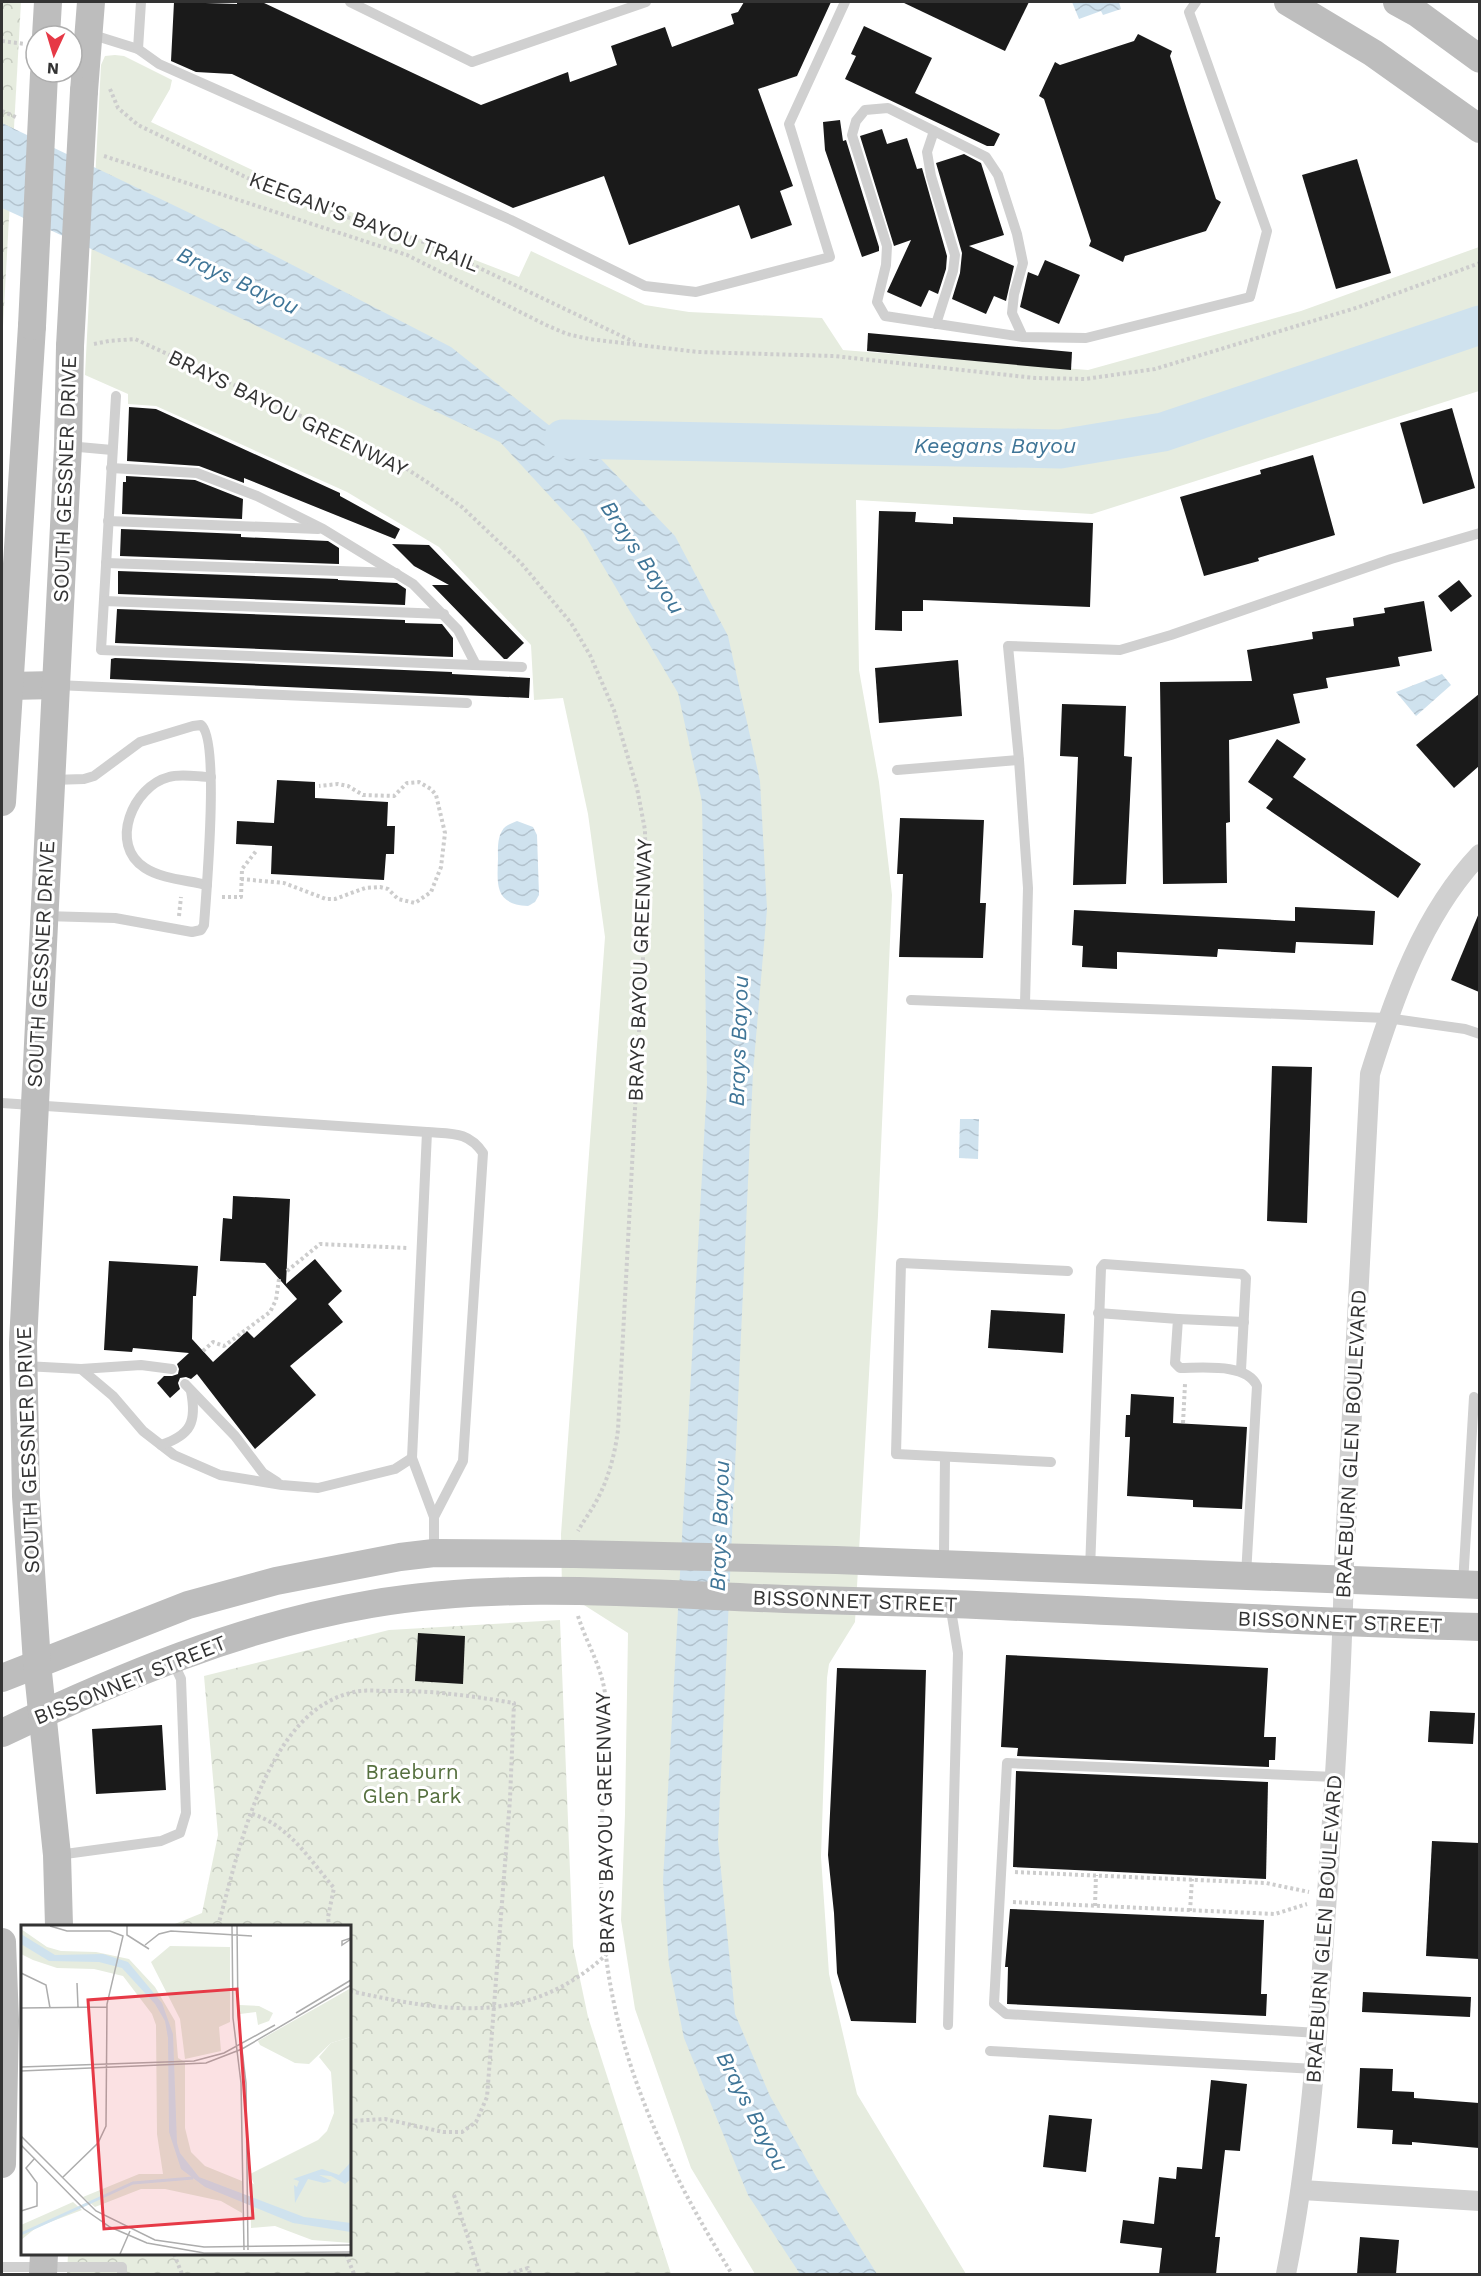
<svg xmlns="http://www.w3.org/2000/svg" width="1481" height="2276" font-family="'Work Sans',sans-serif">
  <defs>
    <pattern id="forest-crowns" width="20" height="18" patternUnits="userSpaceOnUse" patternTransform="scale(1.5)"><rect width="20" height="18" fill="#e6ecdf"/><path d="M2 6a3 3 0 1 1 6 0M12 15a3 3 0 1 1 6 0" fill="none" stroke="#c6cbc0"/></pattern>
    <pattern id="water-waves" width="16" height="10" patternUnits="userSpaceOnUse" patternTransform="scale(1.5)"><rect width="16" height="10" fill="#cfe2ee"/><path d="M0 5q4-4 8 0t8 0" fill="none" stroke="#b2c2cd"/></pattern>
  </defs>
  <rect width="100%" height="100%" fill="#fff"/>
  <polygon fill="#e6ecdf" points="115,55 124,56 172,80 170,89 151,122 299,192 519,277 531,251 645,305 689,312 822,318 843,350 1088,370 1301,311 1479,247 1479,391 1092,514 856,500 859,670 879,782 892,895 878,1215 855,1622 829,1664 827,1678 821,1857 829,1974 857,2094 966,2274 755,2274 691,2168 635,2009 621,1920 625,1814 628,1633 562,1591 561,1534 605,937 588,814 563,698 534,700 531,645 439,547 347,492 156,406 128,404 128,394 85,375 101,65 105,56"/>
  <g fill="url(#forest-crowns)">
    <polygon points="2,2 21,2 2,344"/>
    <polygon points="560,1620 573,1946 588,2017 671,2274 67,2274 68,2254 350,2254 350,1926 170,1926 202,1913 218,1835 204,1676 389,1630"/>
  </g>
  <g fill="url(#water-waves)">
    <polygon points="1072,2 1119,2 1121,9 1103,15 1101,11 1079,19"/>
    <polygon points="2,123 219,227 451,347 575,446 599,457 675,536 728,636 760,781 767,909 753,1072 718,1840 735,2014 770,2096 821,2185 877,2274 800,2274 748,2195 684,2038 669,1965 663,1881 707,1084 702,802 678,693 583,532 500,442 196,297 2,208"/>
    <polygon points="1442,674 1451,685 1416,716 1396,692"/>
    <path d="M517 821 533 827 537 835 539 895 535 902 528 906C495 904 497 886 498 859 498 851 497 839 502 831 505 825 511 824 517 821Z"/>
    <polygon points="960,1119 979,1119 978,1159 959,1158"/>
  </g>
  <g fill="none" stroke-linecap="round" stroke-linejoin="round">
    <polyline stroke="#cfe2ee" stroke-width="39" points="563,439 1060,449 1163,432 1480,325"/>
  </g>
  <g fill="#1a1a1a">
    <polygon points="174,2 237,4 237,2 262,2 481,105 568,72 570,82 617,65 611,46 665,27 672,47 734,24 731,14 738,12 744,2 831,2 797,76 758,89 793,186 780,191 792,225 751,239 739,205 629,245 604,176 513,208 232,74 196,72 171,61"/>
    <polygon points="902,2 1029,2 1005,51"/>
    <polygon points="864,26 932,58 915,93 1000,134 994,146 987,146 845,79 856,56 851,54"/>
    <polygon points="1138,34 1172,51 1170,56 1188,113 1216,199 1221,202 1206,231 1125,256 1123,262 1089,246 1091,241 1044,99 1039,96 1055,62 1060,65 1134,41"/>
    <polygon points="840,120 843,141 846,140 879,247 879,251 862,257 825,150 823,122"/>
    <polygon points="882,129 887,144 907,138 917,169 922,168 947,256 946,269 938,294 929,290 921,307 887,292 911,240 894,246 860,136"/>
    <polygon points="964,154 981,163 1004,235 969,246 1014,266 1006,301 994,296 986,314 952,299 960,273 962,253 936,163"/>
    <polygon points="1357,159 1391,273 1336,289 1302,175"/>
    <polygon points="1045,260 1080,275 1059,324 1020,307 1028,272 1038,276"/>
    <polygon points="868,333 1072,352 1071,370 867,351"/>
    <polygon points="129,407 156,409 340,493 340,496 400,529 395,539 244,478 244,483 199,466 127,461"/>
    <polygon points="1452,408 1475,488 1423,504 1400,423"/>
    <polygon points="1313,455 1335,535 1258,558 1259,561 1204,576 1180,497 1261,474 1260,470"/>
    <polygon points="126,476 195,480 243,499 242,519 122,514 123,482 126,482"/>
    <polygon points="879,511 916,512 915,522 953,524 953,517 1093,523 1090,607 923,600 923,611 902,611 902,631 875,630"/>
    <polygon points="121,529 241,534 241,537 328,541 339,548 339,564 120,556"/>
    <polygon points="392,544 429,545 524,643 507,659 504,659 432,585 449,585 414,566"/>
    <polygon points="118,571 338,579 338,580 397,583 406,589 405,605 118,594"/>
    <polygon points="1459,580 1472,596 1451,612 1438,596"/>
    <polygon points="1424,601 1432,651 1398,657 1400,666 1326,678 1328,688 1293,694 1300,723 1229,740 1230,822 1226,823 1227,883 1163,884 1160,682 1252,681 1247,650 1313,639 1312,632 1354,626 1353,618 1385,613 1384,608"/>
    <polygon points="117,609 405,620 405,623 442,624 453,638 453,657 115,643"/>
    <polygon points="115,658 452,672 452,674 530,678 529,698 110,679 111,659"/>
    <polygon points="958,660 962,716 879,723 875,668"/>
    <polygon points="1479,694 1479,766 1454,788 1416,745"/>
    <polygon points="1062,704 1126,706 1124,756 1132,757 1126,884 1073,885 1078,757 1060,756"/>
    <polygon points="1277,739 1306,759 1293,777 1421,864 1398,898 1266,808 1273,799 1248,782"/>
    <polygon points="277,780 315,782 315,798 388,802 387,826 395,826 394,854 386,854 384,880 271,874 272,846 236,844 237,821 274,823"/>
    <polygon points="900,818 984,820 980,903 986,903 983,958 899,957 903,874 897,874"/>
    <polygon points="1295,907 1375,911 1373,945 1296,942 1295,953 1218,949 1217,957 1117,952 1117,969 1082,967 1083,946 1072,945 1074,910 1295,921"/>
    <polygon points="1479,913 1479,992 1451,980"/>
    <polygon points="1272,1066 1312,1067 1307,1223 1267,1221"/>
    <polygon points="233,1196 290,1199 286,1284 315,1259 342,1291 328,1304 343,1322 290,1366 316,1395 255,1449 197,1374 191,1379 186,1377 180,1378 178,1383 180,1389 170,1398 157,1383 164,1376 172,1376 178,1374 179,1369 177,1364 189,1353 133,1348 132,1352 104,1350 109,1261 198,1266 196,1296 193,1296 192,1339 213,1362 247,1331 254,1338 297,1299 265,1263 220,1261 223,1218 232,1219"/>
    <polygon points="991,1310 1065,1314 1063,1353 988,1348"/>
    <polygon points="1131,1394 1174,1397 1173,1423 1247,1427 1242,1509 1193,1507 1193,1500 1127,1496 1130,1437 1125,1437 1126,1415 1130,1415"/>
    <polygon points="418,1633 465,1636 463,1684 415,1681"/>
    <polygon points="1006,1655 1268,1668 1264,1737 1276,1737 1275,1760 1269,1760 1269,1767 1017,1756 1018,1748 1001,1747"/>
    <polygon points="837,1668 926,1670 916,2023 851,2021 837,1973 834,1913 828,1855"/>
    <polygon points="1430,1711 1475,1713 1473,1744 1428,1742"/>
    <polygon points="162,1725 166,1790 96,1794 92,1729"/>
    <polygon points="1016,1771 1268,1782 1266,1879 1013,1867"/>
    <polygon points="1432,1841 1479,1843 1479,1959 1426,1956"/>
    <polygon points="1010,1909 1264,1920 1261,1994 1267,1994 1266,2016 1007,2004 1008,1967 1005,1967"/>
    <polygon points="1363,1992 1471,1997 1470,2017 1362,2012"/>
    <polygon points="1360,2068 1393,2069 1392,2091 1414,2092 1414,2098 1479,2103 1479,2148 1412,2142 1412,2145 1392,2144 1393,2130 1357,2128"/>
    <polygon points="1211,2080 1247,2084 1240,2151 1225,2150 1215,2237 1220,2237 1216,2274 1159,2274 1162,2248 1120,2243 1123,2220 1154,2224 1159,2177 1176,2179 1177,2167 1202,2169"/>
    <polygon points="1049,2115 1092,2119 1086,2172 1043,2167"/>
    <polygon points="1360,2237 1399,2240 1396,2274 1357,2274"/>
  </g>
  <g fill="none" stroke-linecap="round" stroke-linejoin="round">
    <g stroke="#cdcdcd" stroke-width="4" stroke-dasharray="3 3" stroke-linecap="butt">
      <polyline points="2,41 25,44"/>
      <polyline points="110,89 118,108 138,125 291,199 427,243 634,342"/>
      <polyline points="2,111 18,118"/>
      <polyline points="104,156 407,255 546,325 567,334 589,339 698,352 834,356 1035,378 1085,379 1155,369 1359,307 1480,263"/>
      <path d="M94 344 109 341 135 339 385 455 427 482 462 507 521 563 571 623 590 655 614 710 637 788 645 830 646 901 618 1430C615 1453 609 1477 598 1498 592 1510 584 1520 578 1531"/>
      <polyline points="241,879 284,883 326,899 335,899 365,888 380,887 388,889 398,899 415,903 431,892 441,867 445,833 436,795 431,789 419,782 407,783 394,796 363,795 348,786 338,784 319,786"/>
      <polyline points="222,897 241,897 242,869 257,850"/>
      <polyline points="179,916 181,897"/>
      <polyline points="287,1271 320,1244 408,1248"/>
      <polyline points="203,1351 213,1342 224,1346 270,1312 276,1300 279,1279"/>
      <polyline points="1183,1423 1185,1384"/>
      <path d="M578 1616C586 1642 601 1665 605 1693 610 1733 604 1775 602 1815 600 1851 601 1889 603 1924 611 2052 666 2168 732 2274"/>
      <path d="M252 1814C289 1825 310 1860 334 1888L328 1917 329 1926"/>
      <polyline points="1015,1872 1266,1883 1309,1892"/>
      <polyline points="1013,1902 1275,1914 1307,1904"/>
      <polyline points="1095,1906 1096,1875"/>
      <polyline points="1190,1911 1192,1879"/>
      <path d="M218 1926C239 1851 267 1704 360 1691 369 1690 379 1691 388 1691 431 1690 472 1696 514 1703L510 1799 487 2097 476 2122 462 2132H443L385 2119 350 2121"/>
      <path d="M350 1991C446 2012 528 2027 607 1954"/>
      <polyline points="454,2195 480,2274"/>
      <polyline points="174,2254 182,2274"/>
      <polyline points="346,2254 354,2274"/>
      <polyline points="508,2274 528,2268 530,2274"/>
    </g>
    <g stroke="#d0d0d0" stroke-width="10">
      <polyline points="350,2 472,62 646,2"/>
      <polyline points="90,34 138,49 159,64 511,220 645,286 696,292 830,257 789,124 845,2"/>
      <polyline points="138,49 141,2"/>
      <polyline points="934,131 927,152 931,176 955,255 953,271 936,324"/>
      <polyline points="1023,337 1012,313 1014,294 1023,263 1017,234 998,175 986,157 888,108 865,110 856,121 852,135 887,246 886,265 877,302 885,316 1023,337 1086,338 1250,297 1267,231 1189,12 1196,2"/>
      <polyline points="116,396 101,650 522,667"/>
      <polyline points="68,446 112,450"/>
      <polyline points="111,468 197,473 257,496 323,529 413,584 458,630 476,665"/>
      <polyline points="108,521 318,529"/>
      <polyline points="106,563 396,573"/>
      <polyline points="104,601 444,614"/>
      <polyline points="56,685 467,703"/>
      <polyline points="897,770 1019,760"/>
      <path d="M207 885C187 880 162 879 145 868 108 845 133 786 169 777 181 773 198 777 211 777"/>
      <path d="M44 916 115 918 192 932 201 930 204 925C206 896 220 739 201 725L193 726 140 742 94 776 84 779 52 780"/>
      <polyline points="911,1000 1387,1018 1465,1029 1480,1034"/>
      <polyline points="1025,1003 1028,888 1019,760 1008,646 1120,650 1171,635 1391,559 1480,533"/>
      <polyline points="2,1103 427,1132 412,1458 434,1517 434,1552"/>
      <path d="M427 1132C452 1134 468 1131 483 1153L463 1461 434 1517"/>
      <path d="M1098 1313 1178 1319 1175 1363 1180 1368C1203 1368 1247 1363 1257 1386L1246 1575"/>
      <polyline points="1178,1319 1244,1322"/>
      <polyline points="25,1366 81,1369 113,1396 143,1431 174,1455 220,1475 282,1485 318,1488 395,1469 412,1458"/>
      <polyline points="81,1369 141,1365 172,1369"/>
      <polyline points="185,1384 235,1436 263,1473 277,1482"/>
      <path d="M161 1445C191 1435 197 1422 191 1391"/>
      <polyline points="945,1457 944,1553 948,1564"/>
      <polyline points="1051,1462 896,1454 901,1263 1068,1271"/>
      <polyline points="1090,1570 1101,1268 1104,1264 1242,1274 1246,1278 1241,1370"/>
      <polyline points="1463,1584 1474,1397"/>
      <polyline points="58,1855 161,1841 180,1833 186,1813 181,1679 173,1662"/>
      <polyline points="948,2025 958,1653 950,1604"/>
      <polyline points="1318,2033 1006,2014 994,2004 1007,1763 1335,1777"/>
      <polyline points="990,2051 1315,2069"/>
      <polyline points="2,2267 122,2267 122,2274"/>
    </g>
    <g stroke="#d0d0d0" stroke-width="20">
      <polyline points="1302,2190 1480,2201"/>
      <path d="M1286 2274C1310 2154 1318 2031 1326 1909 1334 1794 1342 1679 1344 1564L1370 1074C1394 997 1423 914 1480 854"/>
    </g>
    <g stroke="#bdbdbd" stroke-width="28">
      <polyline points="1288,2 1373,53 1480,129"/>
      <polyline points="1397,2 1417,13 1480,59"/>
      <polyline points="46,36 48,2"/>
      <polyline points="84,91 91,2"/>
      <polyline points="9,686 56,685"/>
      <polyline points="2,802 32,326"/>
      <polyline points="2,1678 188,1605 276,1581 400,1557 434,1553 574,1554 836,1560 1480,1585"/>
      <path d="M2 1733C120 1677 241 1626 371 1604 508 1581 647 1594 785 1599 841 1601 896 1602 951 1604 1127 1611 1303 1622 1480 1627"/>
      <polyline points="59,1926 57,1855 37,1663 26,1496 23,1343 68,446 70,346"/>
      <polyline points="2,1942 5,2021 2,2164"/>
      <polyline points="43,2274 44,2254"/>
    </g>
    <g stroke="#bdbdbd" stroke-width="28">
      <polyline points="32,326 44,74"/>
      <polyline points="70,346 84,91"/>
    </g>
  </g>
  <g text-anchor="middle" stroke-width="6" stroke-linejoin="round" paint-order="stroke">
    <g font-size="21" fill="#333" stroke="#fff">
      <text transform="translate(364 222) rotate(21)" y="7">KEEGAN'S BAYOU TRAIL</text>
      <text transform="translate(288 413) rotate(26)" y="7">BRAYS BAYOU GREENWAY</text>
      <text transform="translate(65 479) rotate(-88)" y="7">SOUTH GESSNER DRIVE</text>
      <text transform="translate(41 964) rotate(-87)" y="7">SOUTH GESSNER DRIVE</text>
      <text transform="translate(640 970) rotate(-88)" y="7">BRAYS BAYOU GREENWAY</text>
      <text transform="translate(1351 1444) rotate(-87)" y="7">BRAEBURN GLEN BOULEVARD</text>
      <text transform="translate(28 1450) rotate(-92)" y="7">SOUTH GESSNER DRIVE</text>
      <text transform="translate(855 1601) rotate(2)" y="7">BISSONNET STREET</text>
      <text transform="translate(1340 1622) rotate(2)" y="7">BISSONNET STREET</text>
      <text transform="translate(130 1680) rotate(-22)" y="7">BISSONNET STREET</text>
      <text transform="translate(605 1823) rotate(-91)" y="7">BRAYS BAYOU GREENWAY</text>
      <text transform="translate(1324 1929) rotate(-86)" y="7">BRAEBURN GLEN BOULEVARD</text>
    </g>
    <g font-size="21" fill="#56703f" stroke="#fff">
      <text x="412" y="1779">Braeburn<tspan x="412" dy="24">Glen Park</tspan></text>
    </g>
    <g font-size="22" font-style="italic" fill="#3f7597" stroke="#fff">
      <text transform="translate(238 280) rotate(25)" y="8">Brays Bayou</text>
      <text x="995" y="453">Keegans Bayou</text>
      <text transform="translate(643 557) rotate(56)" y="8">Brays Bayou</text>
      <text transform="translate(738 1041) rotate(-88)" y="8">Brays Bayou</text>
      <text transform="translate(719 1526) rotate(-88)" y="8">Brays Bayou</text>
      <text transform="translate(753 2111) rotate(63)" y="8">Brays Bayou</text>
    </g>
  </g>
  <g transform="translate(21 1925)">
    <rect width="330" height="330" fill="#fff"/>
    <path d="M0 4 26 22 40 26 75 27 108 34 134 62 154 96 157 133 164 137V203L170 227 184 241 221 256V288L200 276 144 264H120L74 282 62 272 118 249H142L136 209 135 100 131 89 102 51 73 44 36 43 12 35 0 29ZM218 80 238 81 252 88 248 96 237 100 235 87 219 89ZM330 112V289L279 283 235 264 229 249 297 215 306 206 313 188 310 147 298 132 310 118ZM52 277 61 285 16 302 0 315V300Z" fill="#e6ecdf"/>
    <path d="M149 21 209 22V97L198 102 200 126 164 134 159 94 130 37ZM229 257 273 280 330 288V318L291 315 254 301 230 303Z" fill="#e6ecdf"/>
    <path d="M330 63V112L310 118 288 139 274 138 239 120 237 116Z" fill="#e6ecdf"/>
    <path d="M0 9 34 30 82 29 107 37 141 78 152 109 156 218 159 228 178 252 283 292 330 298V307L272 298 184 262 160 244 148 207 147 113 144 96 134 79 101 43 78 37 28 36 0 19ZM330 222V254L324 259 310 251 298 250 311 256 303 258 287 254 274 278 273 260 276 262 278 256 272 254 301 244 318 250 329 238Z" fill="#cfe2ee"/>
    <path fill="none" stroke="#cfe2ee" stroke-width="3" d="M0 309 112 258 172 253"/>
    <path fill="none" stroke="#adadad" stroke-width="1.5" d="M29 1 46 6H89L102 11 86 79 85 201 77 218 41 253M106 1V10L128 24M211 1 212 93 220 158 223 325M216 1 217 90 225 158 227 325M330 13 321 16V20L330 14M124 20 138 9 150 6 231 11M0 48 25 60 29 83M56 58 57 82M0 83 86 82M275 88 330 55M0 142 173 136 203 128 254 100M0 146 185 138 221 124 330 60M0 211 75 286 134 315 183 322 330 320M0 220 63 284 89 302 126 318 183 328 330 327M0 286 16 281V258L5 243 14 233M99 329 109 306"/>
    <path fill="#e63946" fill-opacity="0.15" stroke="#e63946" stroke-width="3" d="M216 64 232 293 83 304 67 75Z"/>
    <rect width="330" height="330" fill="none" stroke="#333" stroke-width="3"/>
  </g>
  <rect width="1481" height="2276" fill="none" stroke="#333333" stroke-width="6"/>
  <g transform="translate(54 54) rotate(184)"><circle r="28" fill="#ffffff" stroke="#adadad" stroke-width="1.5"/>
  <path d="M0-4.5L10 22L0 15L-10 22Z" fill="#e63946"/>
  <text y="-9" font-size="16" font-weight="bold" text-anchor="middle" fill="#333333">N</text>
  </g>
</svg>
